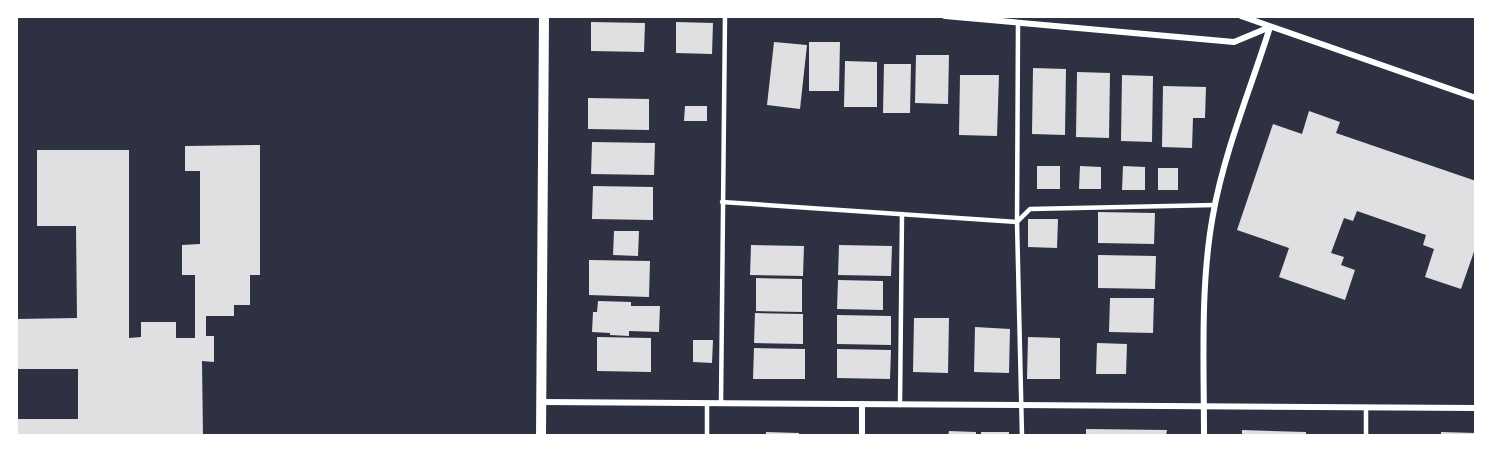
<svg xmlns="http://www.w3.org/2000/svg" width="1492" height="452" font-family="'Archivo Narrow',sans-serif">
  <rect width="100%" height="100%" fill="#2d3142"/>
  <g fill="#e0e0e3">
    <polygon points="591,22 645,23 644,52 591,51"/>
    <polygon points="676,22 713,23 712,54 676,53"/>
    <polygon points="774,42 807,45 800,109 767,105"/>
    <polygon points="809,42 840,42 839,91 809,91"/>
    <polygon points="916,55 949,55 948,104 915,103"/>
    <polygon points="845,61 877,62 877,107 844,107"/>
    <polygon points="884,64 911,64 910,113 883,113"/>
    <polygon points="1033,68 1066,69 1065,135 1032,134"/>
    <polygon points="1077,72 1110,73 1109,138 1076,137"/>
    <polygon points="960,75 999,75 997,136 959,135"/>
    <polygon points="1122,75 1153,76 1152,142 1121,141"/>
    <polygon points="1163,86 1206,87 1205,118 1193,118 1192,148 1162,147"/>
    <polygon points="588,98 649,99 649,130 588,129"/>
    <polygon points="685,106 707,106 707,121 684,121"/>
    <polygon points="1309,111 1340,122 1336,133 1476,181 1476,246 1461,289 1425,277 1434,249 1423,245 1426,235 1357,211 1353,221 1344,218 1331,253 1344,257 1341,265 1355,270 1345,300 1279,277 1289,248 1237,230 1273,124 1302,134"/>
    <polygon points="592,142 655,143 654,175 591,174"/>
    <polygon points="260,145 260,275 250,275 250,305 234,305 234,316 206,316 206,336 214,336 214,362 202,361 203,436 16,436 16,419 78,419 78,369 16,369 16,319 77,318 76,226 37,226 37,150 129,150 129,338 141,337 141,322 176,322 176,338 195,338 195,275 182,275 182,245 200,244 200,171 185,171 185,146"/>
    <rect x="1037" y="166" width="23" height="23"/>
    <polygon points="1080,166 1101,167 1101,189 1079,189"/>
    <polygon points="1123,166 1145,167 1145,190 1122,190"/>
    <rect x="1158" y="168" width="20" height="22"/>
    <polygon points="593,186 653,187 653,220 592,219"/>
    <polygon points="1098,212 1155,213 1154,244 1098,243"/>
    <polygon points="1028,219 1058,219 1057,248 1028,247"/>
    <polygon points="614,231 639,231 638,256 613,255"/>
    <polygon points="751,245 804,246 803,276 750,275"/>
    <polygon points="839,245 892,246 891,276 838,275"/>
    <polygon points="1098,255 1156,256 1155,289 1098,288"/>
    <polygon points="589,260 650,261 649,297 589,295"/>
    <polygon points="756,278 802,279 802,312 756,311"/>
    <polygon points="838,280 883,281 883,310 837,309"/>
    <polygon points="1110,298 1154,298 1153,333 1109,332"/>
    <polygon points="598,301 631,302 631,306 660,306 659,332 629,331 629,336 610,335 610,333 592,332 593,312 597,312"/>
    <polygon points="755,313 803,314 803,344 754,343"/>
    <polygon points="837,315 891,316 891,345 837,344"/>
    <polygon points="914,318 949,318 948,373 913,372"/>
    <polygon points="975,327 1010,329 1009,373 974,372"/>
    <polygon points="597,337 651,338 651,372 597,371"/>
    <polygon points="1028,337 1060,338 1060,379 1027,379"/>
    <polygon points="693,340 713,340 712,363 693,362"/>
    <polygon points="1097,343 1127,344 1126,374 1096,374"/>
    <polygon points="754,348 805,349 805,379 753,379"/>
    <polygon points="837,349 891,350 890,379 837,378"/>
    <polygon points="1086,429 1167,430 1166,436 1086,436"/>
    <polygon points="1242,430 1306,432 1306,436 1242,436"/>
    <polygon points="949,431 976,432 976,436 948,436"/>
    <polygon points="766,432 799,433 799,436 766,436"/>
    <rect x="981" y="432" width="28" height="4"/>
    <polygon points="1441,432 1476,433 1476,436 1441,436"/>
  </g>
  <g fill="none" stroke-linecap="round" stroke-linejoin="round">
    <g stroke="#fff" stroke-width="4.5">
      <polyline points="722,202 1017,222 1022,436"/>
      <polyline points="1017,222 1030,209 1215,205"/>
      <polyline points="1017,222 1018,23"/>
      <polyline points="707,403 707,436"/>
      <polyline points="721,403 725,16"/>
      <polyline points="900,405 902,214"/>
      <polyline points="1366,436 1366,407"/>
    </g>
    <g stroke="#fff" stroke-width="6">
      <polyline points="945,16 1234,42 1270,27"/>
      <polyline points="1241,16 1476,98"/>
      <polyline points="541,402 1476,408"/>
      <polyline points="862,436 862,404"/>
      <path d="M1204 436C1204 364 1200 285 1213 215 1224 152 1251 88 1270 27"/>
    </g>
    <polyline stroke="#fff" stroke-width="10" points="541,436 544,16"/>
  </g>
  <rect width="1492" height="452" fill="none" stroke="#ffffff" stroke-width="36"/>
</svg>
